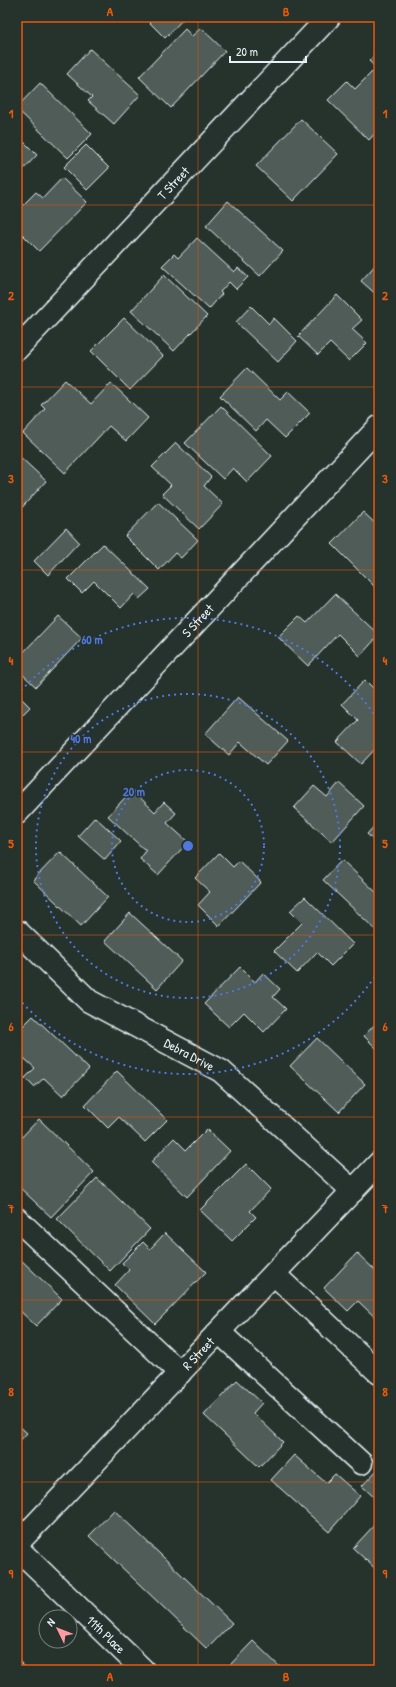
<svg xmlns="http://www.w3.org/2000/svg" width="396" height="1687" font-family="'Patrick Hand',sans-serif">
  <rect width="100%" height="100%" fill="#26332d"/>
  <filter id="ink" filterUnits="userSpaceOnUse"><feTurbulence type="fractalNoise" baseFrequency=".025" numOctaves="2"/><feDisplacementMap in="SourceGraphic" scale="8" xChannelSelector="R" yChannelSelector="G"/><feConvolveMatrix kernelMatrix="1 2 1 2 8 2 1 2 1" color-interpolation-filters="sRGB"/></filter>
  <g filter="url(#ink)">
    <g fill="#505c59" stroke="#e8f1f8">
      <polygon points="144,17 185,17 165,38"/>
      <polygon points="201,28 225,51 171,108 139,77 185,29 192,36"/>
      <polygon points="90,49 140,95 114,124 88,101 92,97 67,74"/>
      <polygon points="379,50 379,70 369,61"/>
      <polygon points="372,72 379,79 379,133 377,131 369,140 328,100 347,81 355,89"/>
      <polygon points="40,83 92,134 68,158 17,109 17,107"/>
      <polygon points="301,119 338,154 293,201 256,166"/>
      <polygon points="17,135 37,155 17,176"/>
      <polygon points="86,145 109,168 87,190 64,167"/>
      <polygon points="62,178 87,202 39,251 17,229 17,211 36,192 43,198"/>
      <polygon points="228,201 283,251 260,276 206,226"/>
      <polygon points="197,238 234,272 238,268 248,277 236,289 229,282 220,292 222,294 209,309 162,266 174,254 178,258"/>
      <polygon points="379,261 379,297 361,281"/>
      <polygon points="164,275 207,316 174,351 131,311"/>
      <polygon points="337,295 362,320 352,329 367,343 349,361 330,343 318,355 298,336"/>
      <polygon points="251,306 269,324 274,318 297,341 278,362 236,322"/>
      <polygon points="124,318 163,356 130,390 91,351"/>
      <polygon points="247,368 280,400 288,392 310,413 285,438 266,420 256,431 220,396"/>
      <polygon points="65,380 91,404 111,383 148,418 126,441 109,426 65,473 23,433 45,409 41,405"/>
      <polygon points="221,406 272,456 247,482 233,468 223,479 185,443"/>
      <polygon points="176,443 211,477 204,486 223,504 199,529 162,494 171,485 152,467"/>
      <polygon points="17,454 46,481 17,513"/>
      <polygon points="158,502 198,540 181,558 175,553 159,570 125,536"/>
      <polygon points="363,512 379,527 379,536 376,539 379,541 379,591 332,544"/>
      <polygon points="66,528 79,542 48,575 34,561"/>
      <polygon points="103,544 150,589 139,599 134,594 121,608 94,581 82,593 68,579"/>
      <polygon points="335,594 379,635 360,656 338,634 308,666 278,637 299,616 307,623"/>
      <polygon points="58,616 82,638 36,687 17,669 17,659"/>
      <polygon points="365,680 379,694 379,745 361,764 337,742 358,720 342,704"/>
      <polygon points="17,694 30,707 17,720"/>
      <polygon points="238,697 288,741 266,765 240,742 229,755 205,734"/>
      <polygon points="339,783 364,806 332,842 294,808 314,786 327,797"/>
      <polygon points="132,790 155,812 164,802 176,813 167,823 188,842 158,875 140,859 146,851 108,816"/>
      <polygon points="95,817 121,841 105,860 78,836"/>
      <polygon points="379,821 379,845 367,834"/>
      <polygon points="60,852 108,897 81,926 33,880"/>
      <polygon points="219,853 233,867 239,861 261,882 219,926 198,905 210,892 195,878"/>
      <polygon points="342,860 379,895 379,933 323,880"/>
      <polygon points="305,897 353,944 331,966 317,952 297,973 274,951 302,923 290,911"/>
      <polygon points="130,913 182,961 157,989 105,941"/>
      <polygon points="240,967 255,982 263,973 280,989 273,997 286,1009 264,1032 244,1012 229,1027 204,1004"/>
      <polygon points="33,1016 89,1069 63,1096 44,1078 34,1087 25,1078 35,1068 17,1052 17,1032"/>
      <polygon points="379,1020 379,1051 364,1036"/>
      <polygon points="317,1038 365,1084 339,1112 290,1066"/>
      <polygon points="117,1071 167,1120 145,1142 119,1117 108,1128 85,1105"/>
      <polygon points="39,1119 94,1172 51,1217 17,1185 17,1142"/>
      <polygon points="207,1129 230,1151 187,1197 151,1162 174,1138 186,1150"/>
      <polygon points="246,1164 271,1189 250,1211 256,1217 232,1241 200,1210"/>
      <polygon points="97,1178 150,1229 110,1271 57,1219"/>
      <polygon points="165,1233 206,1272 155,1324 115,1285 129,1270 122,1263 143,1242 150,1249"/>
      <polygon points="357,1253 379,1274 379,1321 358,1301 348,1311 324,1288"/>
      <polygon points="17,1256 62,1299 36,1326 17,1308"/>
      <polygon points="237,1380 262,1403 253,1413 283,1442 259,1467 204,1415"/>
      <polygon points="17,1424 27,1433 17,1444"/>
      <polygon points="294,1455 326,1483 335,1474 360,1496 329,1532 271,1480"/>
      <polygon points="379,1468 379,1496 376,1499 362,1486"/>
      <polygon points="114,1510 232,1623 207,1649 89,1536"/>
      <polygon points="379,1520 379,1572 353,1548"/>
      <polygon points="253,1641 283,1670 231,1670 228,1667"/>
      <polygon points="17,1659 28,1670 17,1670"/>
    </g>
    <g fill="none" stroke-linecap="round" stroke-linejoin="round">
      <defs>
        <g id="minor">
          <path id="s1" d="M17 349 329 17"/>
          <path id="s2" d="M17 813 379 427"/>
          <path id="s3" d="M17 931 89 1001 221 1071 353 1191"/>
          <polyline points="17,1219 180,1373"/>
          <polyline points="274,1274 379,1373"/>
          <polyline points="219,1332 361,1463"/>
          <path id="s4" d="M17 1544 379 1163"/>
          <path id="s5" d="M17 1548 143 1670"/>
        </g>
      </defs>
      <use href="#minor" stroke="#e8f1f8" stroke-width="25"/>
      <use href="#minor" stroke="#26332d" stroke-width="22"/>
    </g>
  </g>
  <path fill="none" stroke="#e8590c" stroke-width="1" stroke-opacity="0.55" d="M198 17V1670M17 205H379M17 387H379M17 570H379M17 752H379M17 935H379M17 1117H379M17 1300H379M17 1482H379"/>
  <g fill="none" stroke="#5077e0" stroke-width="2" stroke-dasharray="2 4">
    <circle cx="188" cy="846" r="76"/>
    <circle cx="188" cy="846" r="152"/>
    <path d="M378 972A228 228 0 0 1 17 997M17 695A228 228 0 0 1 378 720"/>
  </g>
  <g text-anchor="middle" stroke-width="3" stroke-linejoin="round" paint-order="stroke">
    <g font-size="13" fill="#e8f1f8" stroke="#26332d">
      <text dy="5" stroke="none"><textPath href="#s1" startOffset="228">T Street</textPath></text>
      <text dy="5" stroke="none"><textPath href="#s2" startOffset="264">S Street</textPath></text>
      <text dy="5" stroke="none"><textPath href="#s3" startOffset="214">Debra Drive</textPath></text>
      <text dy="5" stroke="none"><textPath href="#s4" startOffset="263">R Street</textPath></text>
      <text dy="5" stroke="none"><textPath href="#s5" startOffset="124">11th Place</textPath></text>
    </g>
  </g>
  <circle cx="188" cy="846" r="6" fill="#5077e0" stroke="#26332d" stroke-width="2"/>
  <g font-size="12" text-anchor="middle" font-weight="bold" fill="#5077e0" stroke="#26332d" stroke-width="3" stroke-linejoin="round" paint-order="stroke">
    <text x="92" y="644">60 m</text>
    <text x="81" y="743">40 m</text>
    <text x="134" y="796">20 m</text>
  </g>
  <rect width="396" height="1687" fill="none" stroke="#26332d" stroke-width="44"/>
  <g transform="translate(58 1629) rotate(313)"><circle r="19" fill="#26332d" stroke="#747f7e"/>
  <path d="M0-3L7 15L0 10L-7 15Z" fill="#ff9aa2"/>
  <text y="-6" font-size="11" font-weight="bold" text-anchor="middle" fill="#e8f1f8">N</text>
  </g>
  <path d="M230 56v6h76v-6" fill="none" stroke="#e8f1f8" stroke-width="2"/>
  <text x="236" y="56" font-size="12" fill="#e8f1f8" stroke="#26332d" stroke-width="3" paint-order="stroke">20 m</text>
  <rect x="22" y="22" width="352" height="1643" fill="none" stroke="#e8590c" stroke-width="1.5"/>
  <g font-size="13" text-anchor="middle" font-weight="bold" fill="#e8590c">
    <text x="110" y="16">A</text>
    <text x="286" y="16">B</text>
    <text x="11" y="118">1</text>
    <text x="385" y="118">1</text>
    <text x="11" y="300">2</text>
    <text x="385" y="300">2</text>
    <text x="11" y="483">3</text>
    <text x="385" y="483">3</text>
    <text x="11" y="665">4</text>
    <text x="385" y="665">4</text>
    <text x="11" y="848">5</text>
    <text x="385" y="848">5</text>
    <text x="11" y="1031">6</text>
    <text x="385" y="1031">6</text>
    <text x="11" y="1213">7</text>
    <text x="385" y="1213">7</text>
    <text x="11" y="1396">8</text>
    <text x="385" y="1396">8</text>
    <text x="11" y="1578">9</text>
    <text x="385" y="1578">9</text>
    <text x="110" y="1681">A</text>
    <text x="286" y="1681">B</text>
  </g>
</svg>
